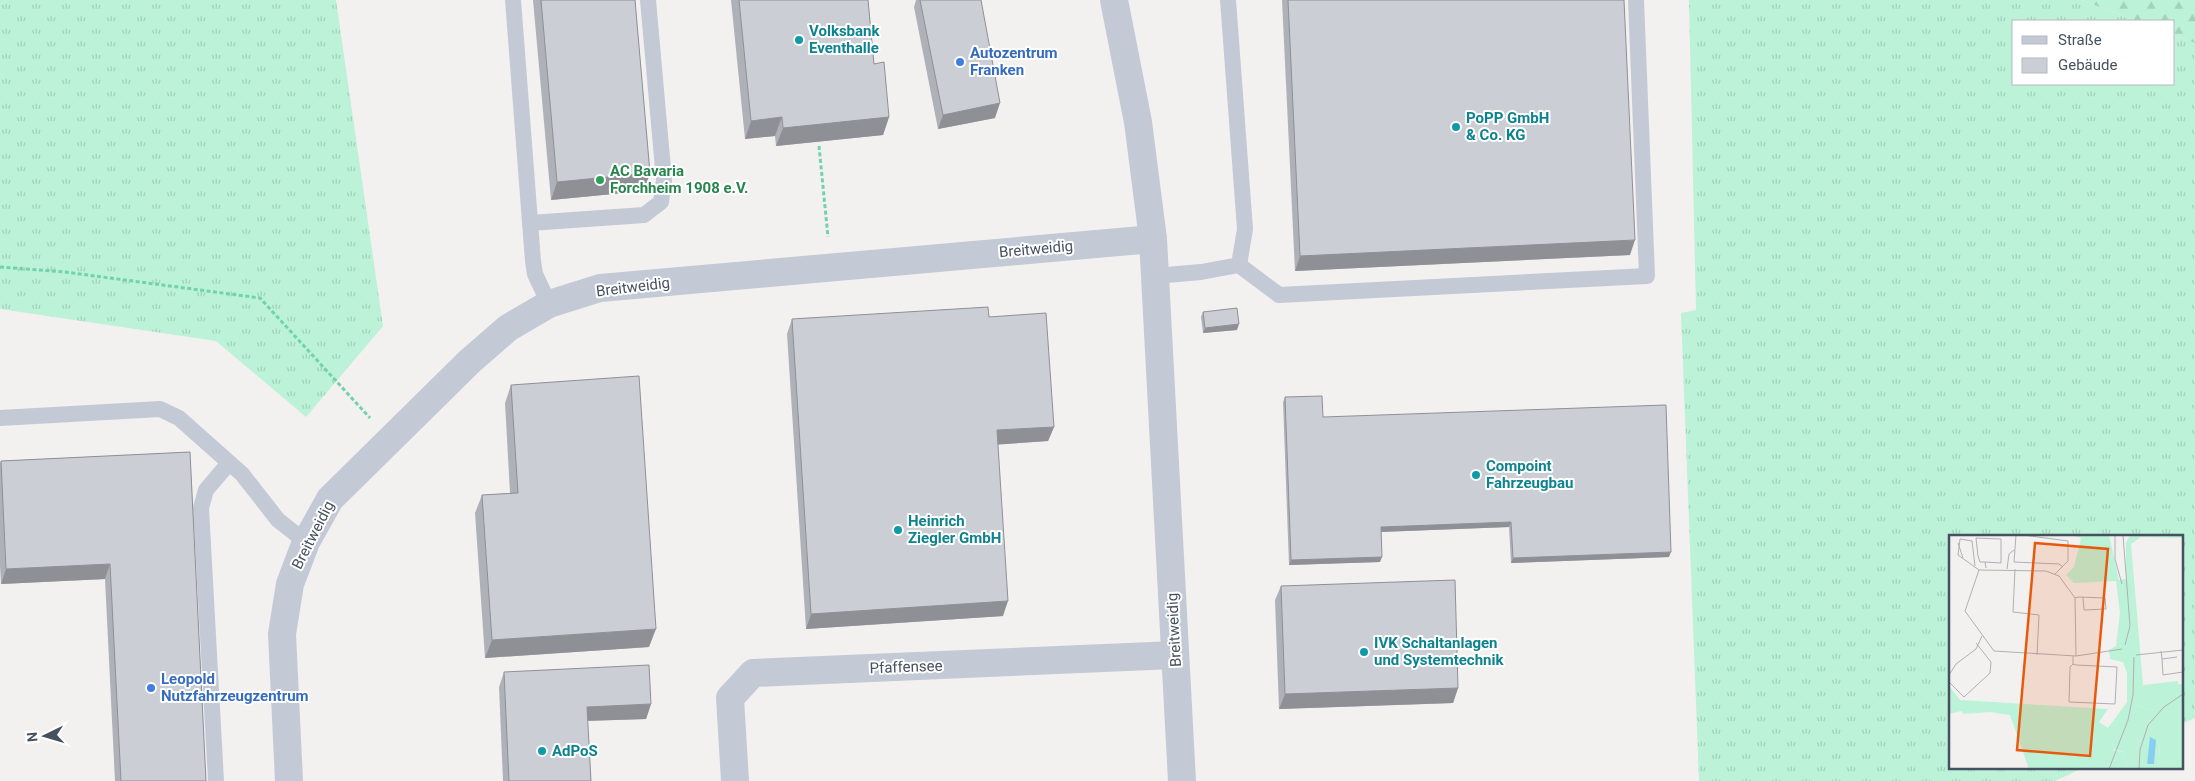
<svg xmlns="http://www.w3.org/2000/svg" width="2195" height="781" font-family="Roboto,sans-serif">
  <defs>
    <pattern id="grass-tufts" width="24" height="20" patternUnits="userSpaceOnUse" patternTransform="scale(1.25)"><rect width="24" height="20" fill="#bcf2d7"/><path d="M3 7l-1-3M5 7V3M7 7l1-3M15 17l-1-3M17 17v-4M19 17l1-3" fill="none" stroke="#a3d1bb"/></pattern>
    <pattern id="forest-firs" width="22" height="20" patternUnits="userSpaceOnUse" patternTransform="scale(1.25)"><rect width="22" height="20" fill="#bcf2d7"/><path d="M5 1l3.5 6h-7zM16 11l3.5 6h-7z" fill="#a3d1bb"/></pattern>
  </defs>
  <rect width="100%" height="100%" fill="#f3f0f0"/>
  <g fill="url(#grass-tufts)">
    <polygon points="0,0 336,0 383,326 306,417 216,341 0,309"/>
    <polygon points="1689,0 2081,0 2137,21 2014,21 2014,84 2174,84 2174,35 2195,43 2195,718 2181,724 2181,536 1950,536 1950,767 2085,767 2055,781 1699,781 1681,313 1696,310"/>
  </g>
  <polygon fill="url(#forest-firs)" points="2081,0 2195,0 2195,43 2174,35 2174,21 2137,21"/>
  <g fill="none" stroke-linecap="round" stroke-linejoin="round">
    <g stroke="#71d3ae" stroke-width="3" stroke-dasharray="4 2.5" stroke-linecap="butt">
      <polyline points="819,146 828,237"/>
      <polyline points="0,267 65,272 260,298 370,418"/>
    </g>
    <g stroke="#c3cad6" stroke-width="16">
      <polyline points="513,0 533,261 535,274 549,304"/>
      <polyline points="530,223 644,215 661,202 664,180 648,0"/>
      <polyline points="1239,265 1279,295 1647,276 1636,0"/>
      <polyline points="1155,276 1201,272 1239,265 1245,229 1228,0"/>
      <polyline points="0,418 160,409 179,418 242,474 278,520 306,542"/>
      <polyline points="216,781 201,508 206,490 229,463"/>
    </g>
    <g stroke="#c3cad6" stroke-width="28">
      <polyline points="1114,0 1138,122 1153,239 1182,781"/>
      <polyline points="289,781 282,634 290,584 306,542 330,499 470,361 508,328 549,304 600,288 1153,239"/>
      <polyline points="735,781 730,698 753,673 1175,655"/>
    </g>
  </g>
  <g fill="#afb1b8">
    <polygon points="533,0 635,0 650,173 644,191 551,200"/>
    <polygon points="731,0 868,0 874,64 889,117 883,135 776,146 775,136 745,139"/>
    <polygon points="916,0 981,0 995,118 938,129 914,7"/>
    <polygon points="1282,0 1624,0 1630,255 1295,271"/>
    <polygon points="1203,312 1237,330 1203,333 1201,317"/>
    <polygon points="989,317 1054,427 1048,441 998,444 1003,616 806,629 787,334 792,319"/>
    <polygon points="511,385 649,647 485,658 475,513 482,495 510,493 505,403"/>
    <polygon points="1285,397 1323,417 1669,557 1511,563 1509,527 1381,532 1380,562 1289,565 1283,402"/>
    <polygon points="190,452 206,781 115,781 105,579 1,584 0,566 0,463 1,461"/>
    <polygon points="1281,586 1458,688 1453,703 1279,709 1275,600"/>
    <polygon points="504,672 651,704 646,719 587,721 591,781 503,781 499,687"/>
  </g>
  <g fill="#8f9096">
    <polygon points="1000,103 995,118 938,129 943,115"/>
    <polygon points="782,117 775,136 745,139 751,121"/>
    <polygon points="889,117 883,135 776,146 783,128"/>
    <polygon points="650,173 644,191 551,200 557,182"/>
    <polygon points="1635,240 1630,255 1295,271 1300,256"/>
    <polygon points="1239,324 1237,330 1203,333 1205,328"/>
    <polygon points="1054,427 1048,441 992,445 997,430"/>
    <polygon points="1511,522 1509,527 1379,532 1381,527"/>
    <polygon points="1671,552 1669,557 1511,563 1513,558"/>
    <polygon points="1382,557 1380,562 1289,565 1291,560"/>
    <polygon points="110,564 105,579 1,584 6,569"/>
    <polygon points="1008,601 1003,616 806,629 811,614"/>
    <polygon points="656,629 649,647 485,658 492,640"/>
    <polygon points="1458,688 1453,703 1279,709 1285,694"/>
    <polygon points="651,704 646,719 581,721 587,707"/>
  </g>
  <g fill="#ccced6" stroke="#8f9096">
    <polygon points="541,0 635,0 650,173 557,182"/>
    <polygon points="739,0 868,0 874,64 884,62 889,117 783,128 782,117 751,121"/>
    <polygon points="920,0 981,0 1000,103 943,115"/>
    <polygon points="1288,0 1624,0 1635,240 1300,256"/>
    <polygon points="988,307 989,317 1046,313 1054,427 997,430 1008,601 811,614 792,319"/>
    <polygon points="1237,308 1239,324 1205,328 1203,312"/>
    <polygon points="639,376 656,629 492,640 482,495 518,493 511,385"/>
    <polygon points="1322,396 1323,417 1666,405 1671,552 1513,558 1511,522 1381,527 1382,557 1291,560 1285,397"/>
    <polygon points="190,452 206,781 121,781 110,564 6,569 1,461"/>
    <polygon points="1455,580 1458,688 1285,694 1281,586"/>
    <polygon points="649,665 651,704 587,707 591,781 509,781 504,672"/>
  </g>
  <g fill="#0f9aa8" stroke="#fff" stroke-width="2">
    <circle cx="799" cy="40" r="5"/>
    <circle cx="1456" cy="127" r="5"/>
    <circle cx="1476" cy="475" r="5"/>
    <circle cx="898" cy="530" r="5"/>
    <circle cx="1364" cy="652" r="5"/>
    <circle cx="542" cy="751" r="5"/>
  </g>
  <g fill="#3f7fe0" stroke="#fff" stroke-width="2">
    <circle cx="960" cy="62" r="5"/>
    <circle cx="151" cy="688" r="5"/>
  </g>
  <circle fill="#2e9e5b" stroke="#fff" stroke-width="2" cx="600" cy="180" r="5"/>
  <g text-anchor="middle" stroke-width="4" stroke-linejoin="round" paint-order="stroke">
    <g font-size="15" font-weight="bold" fill="#0d838f" stroke="#fff" text-anchor="start">
      <text x="809" y="36">Volksbank<tspan x="809" dy="17">Eventhalle</tspan></text>
      <text x="1466" y="123">PoPP GmbH<tspan x="1466" dy="17">&amp; Co. KG</tspan></text>
      <text x="1486" y="471">Compoint<tspan x="1486" dy="17">Fahrzeugbau</tspan></text>
      <text x="908" y="526">Heinrich<tspan x="908" dy="17">Ziegler GmbH</tspan></text>
      <text x="1374" y="648">IVK Schaltanlagen<tspan x="1374" dy="17">und Systemtechnik</tspan></text>
      <text x="552" y="756">AdPoS</text>
    </g>
    <g font-size="15" font-weight="bold" fill="#366cbe" stroke="#fff" text-anchor="start">
      <text x="970" y="58">Autozentrum<tspan x="970" dy="17">Franken</tspan></text>
      <text x="161" y="684">Leopold<tspan x="161" dy="17">Nutzfahrzeugzentrum</tspan></text>
    </g>
    <g font-size="15" font-weight="bold" fill="#27864d" stroke="#fff" text-anchor="start">
      <text x="610" y="176">AC Bavaria<tspan x="610" dy="17">Forchheim 1908 e.V.</tspan></text>
    </g>
    <g font-size="15" fill="#46515f" stroke="#fff">
      <text transform="translate(1036 249) rotate(-5)" y="5">Breitweidig</text>
      <text transform="translate(633 287) rotate(-7)" y="5">Breitweidig</text>
      <text transform="translate(313 535) rotate(-63)" y="5">Breitweidig</text>
      <text transform="translate(1174 630) rotate(-93)" y="5">Breitweidig</text>
      <text transform="translate(906 667) rotate(-2)" y="5">Pfaffensee</text>
    </g>
  </g>
  <g transform="translate(1949 535)">
    <rect width="234" height="234" fill="#f3f0f0"/>
    <path d="M122 0H160L170 45 177 44V8L181 0H234V3L192 2 182 9 194 150 229 146V149H234V169L218 183 211 206 210 226 216 234H187V215L205 176 178 167V138L174 127 161 124 160 115 167 111 171 78 167 46 125 48 117 40 125 32 132 3ZM0 151 11 165 159 174 150 187 159 193 145 205 146 212 174 217 180 234H80L61 180 41 177 15 179 12 176 0 179Z" fill="#bcf2d7"/>
    <path d="M178 167 205 176 187 215V234H180L174 217 165 214 158 231 147 228 152 215 147 212 137 229 135 226 145 204 159 193ZM234 169V234H216L210 226 211 206 202 197 211 183H218Z" fill="#bcf2d7"/>
    <path d="M201 202 207 205 205 229H198Z" fill="#86cff2"/>
    <path fill="none" stroke="#aeb0b6" stroke-width="1" d="M67 0 65 27 110 29 114 32M74 0 119 6V26L106 39M166 0V24L173 49M174 0 181 91 176 110M9 8 14 23M36 27H31L29 21 27 3 52 4V28L36 27 37 33M26 31 23 6 11 4 9 20 30 35M58 34 60 19 65 15M66 34 64 77 90 80 88 120M126 63 130 62 156 63 157 74 135 75 134 62M212 116 213 124 228 122M187 120 234 115M124 121V129L127 130 168 132 166 169 120 167 121 132 124 129M127 121 126 63 110 41 97 36 30 35 16 76 45 116 127 121 173 114M213 124 214 140 234 137M0 140 7 129 27 114 33 101M0 147 15 162 41 138 42 127 27 108M160 234 179 185 184 160 185 122M190 234 191 215 199 190 215 172 234 159"/>
    <path fill="#e8590c" fill-opacity="0.15" stroke="#e8590c" stroke-width="2.5" d="M86 8 159 14 141 221 68 215Z"/>
    <rect width="234" height="234" fill="none" stroke="#46515f" stroke-width="2.5"/>
  </g>
  <rect x="2012" y="20" width="162" height="65" fill="#ffffff" stroke="#b5b9bf"/>
  <rect x="2022" y="36" width="25" height="8" fill="#c3cad6" stroke="#b5b9bf"/>
  <text x="2058" y="45" font-size="15" fill="#46515f">Straße</text>
  <rect x="2022" y="58" width="25" height="15" fill="#ccced6" stroke="#b5b9bf"/>
  <text x="2058" y="70" font-size="15" fill="#46515f">Gebäude</text>
  <g transform="translate(45 736) rotate(265)" stroke="#ffffff" stroke-width="4" paint-order="stroke">
  <path d="M0-4L9 19L0 12L-9 19Z" fill="#46515f"/>
  <text y="-8" font-size="14" font-weight="bold" text-anchor="middle" fill="#46515f">N</text>
  </g>
</svg>
